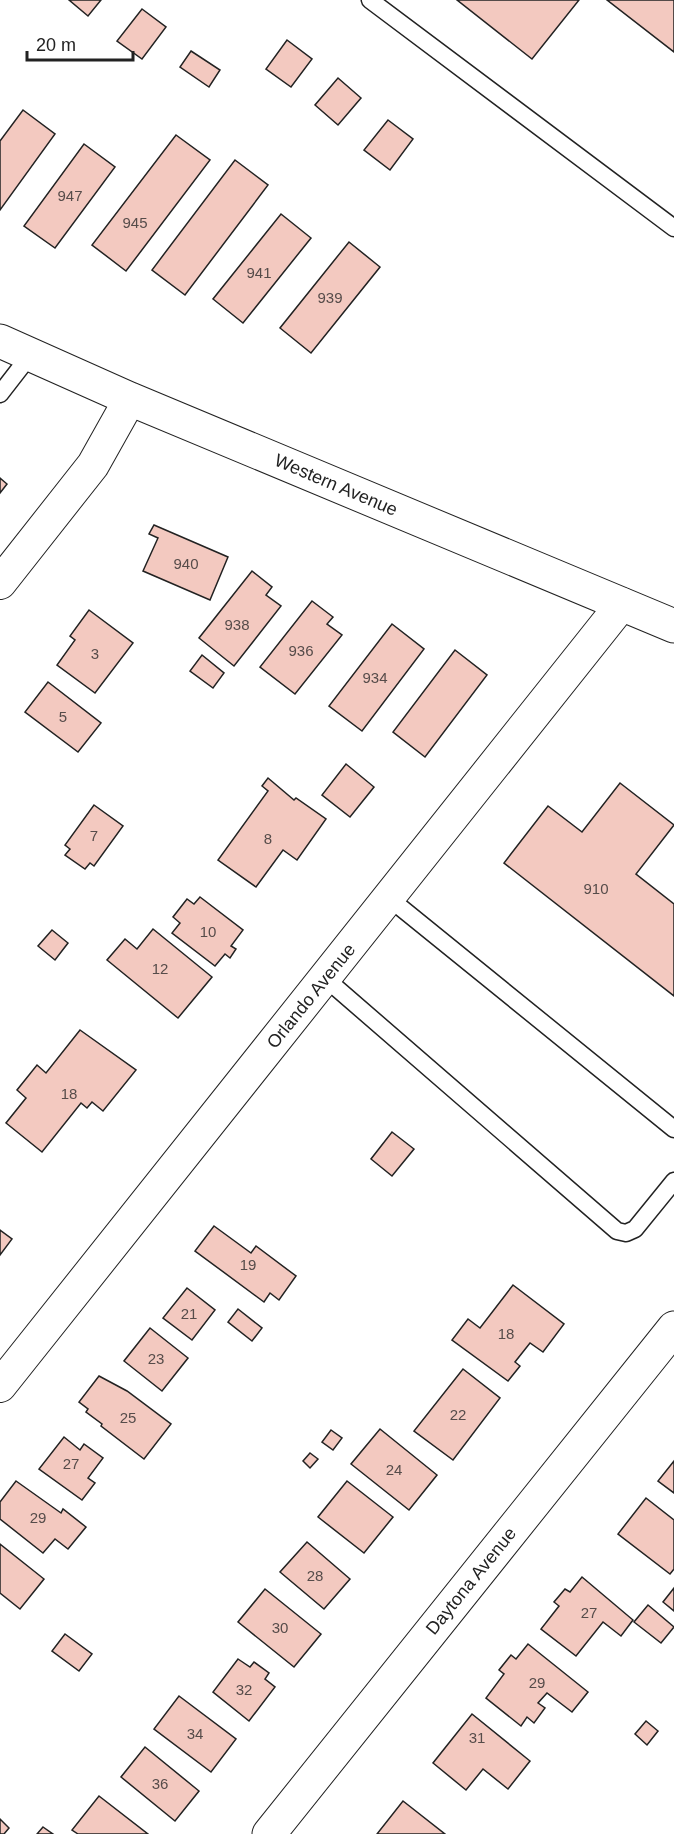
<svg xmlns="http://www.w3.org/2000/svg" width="674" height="1834" font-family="Helvetica,sans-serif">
  <rect width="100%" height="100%" fill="#fff"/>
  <g fill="#f3c9c0" stroke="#222" stroke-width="1.5">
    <polygon points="69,0 101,0 88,16"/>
    <polygon points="457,0 579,0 532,59"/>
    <polygon points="607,0 674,0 674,52"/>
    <polygon points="142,9 166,27 142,59 117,41"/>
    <polygon points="287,40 312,59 291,87 266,69"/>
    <polygon points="191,51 220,70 209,87 180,67"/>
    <polygon points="338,78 361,98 338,125 315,105"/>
    <polygon points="23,110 55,134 0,210 0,141"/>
    <polygon points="388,120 413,139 390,170 364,150"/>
    <polygon points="176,135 210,160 126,271 92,245"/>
    <polygon points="84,144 115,167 55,248 24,226"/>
    <polygon points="235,160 268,185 185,295 152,270"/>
    <polygon points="281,214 311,238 243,323 213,299"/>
    <polygon points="349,242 380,267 311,353 280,328"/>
    <polygon points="0,478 7,484 0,493"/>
    <polygon points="154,525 228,557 210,600 143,571 158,538 149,534"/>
    <polygon points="252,571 272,587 266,595 281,606 234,666 199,638"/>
    <polygon points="312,601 333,617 327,624 342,635 295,694 260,667"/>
    <polygon points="89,610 133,643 95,693 57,665 75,640 70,636"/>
    <polygon points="392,624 424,649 362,731 329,706"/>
    <polygon points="455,650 487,675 425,757 393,732"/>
    <polygon points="202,655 224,673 213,688 190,671"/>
    <polygon points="48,682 101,723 78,752 25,712"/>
    <polygon points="346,764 374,787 350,817 322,795"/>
    <polygon points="268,778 294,800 296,798 326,819 297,860 283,850 256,887 218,860 268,791 262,786"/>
    <polygon points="620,783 674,825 636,874 674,904 674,996 504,863 548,806 582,832"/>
    <polygon points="94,805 123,826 94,866 90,863 85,869 65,855 70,849 65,845"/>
    <polygon points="200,897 243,930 231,946 236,949 230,958 225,954 215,966 172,933 180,923 173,917 187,899 194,904"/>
    <polygon points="153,929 212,977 178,1018 107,960 125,939 137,949"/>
    <polygon points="52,930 68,943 55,960 38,946"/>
    <polygon points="80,1030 136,1070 103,1111 92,1102 87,1108 81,1103 42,1152 6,1123 26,1098 17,1090 37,1065 46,1073"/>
    <polygon points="392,1132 414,1149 392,1176 371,1159"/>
    <polygon points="214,1226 251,1253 256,1246 296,1276 279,1300 270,1293 264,1302 195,1251"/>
    <polygon points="0,1230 12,1239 0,1255"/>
    <polygon points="513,1285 564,1324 543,1352 530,1343 515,1362 520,1366 508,1381 452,1340 468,1319 480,1328"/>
    <polygon points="187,1288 215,1310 192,1340 163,1318"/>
    <polygon points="238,1309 262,1328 252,1341 228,1322"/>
    <polygon points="150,1328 188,1358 162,1391 124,1361"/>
    <polygon points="463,1369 500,1398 453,1460 414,1431"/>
    <polygon points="99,1376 127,1391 171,1424 144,1459 101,1426 102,1424 86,1412 88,1409 79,1402"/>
    <polygon points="380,1429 437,1475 409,1510 351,1464"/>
    <polygon points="331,1430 342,1438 333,1450 322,1442"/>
    <polygon points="64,1437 80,1450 84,1444 103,1458 88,1478 95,1483 82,1500 39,1469"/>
    <polygon points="310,1453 318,1459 310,1468 303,1461"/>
    <polygon points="674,1461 674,1493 658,1481"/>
    <polygon points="16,1481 61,1513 63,1509 86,1527 68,1549 55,1539 43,1553 0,1519 0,1502"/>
    <polygon points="347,1481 393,1517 364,1553 318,1517"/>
    <polygon points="646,1498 674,1520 674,1569 670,1574 618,1534"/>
    <polygon points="307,1542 350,1579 324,1609 280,1572"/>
    <polygon points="0,1544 44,1579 20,1609 0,1593"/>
    <polygon points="582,1577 633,1620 621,1636 603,1622 576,1656 541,1629 559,1606 554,1602 565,1589 570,1592"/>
    <polygon points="674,1588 674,1611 663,1602"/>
    <polygon points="265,1589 321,1634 294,1667 238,1622"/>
    <polygon points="648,1605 674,1627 661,1643 634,1622"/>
    <polygon points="65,1634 92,1654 79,1671 52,1651"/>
    <polygon points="528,1644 588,1692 572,1712 547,1693 538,1703 545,1708 534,1723 527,1717 521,1726 486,1698 504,1674 499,1670 511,1655 516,1659"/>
    <polygon points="238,1659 250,1667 254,1662 269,1673 265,1679 275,1687 249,1721 213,1692"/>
    <polygon points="179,1696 236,1739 211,1772 154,1729"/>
    <polygon points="472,1714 530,1761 508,1789 483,1769 466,1790 433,1763"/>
    <polygon points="646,1721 658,1731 647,1745 635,1734"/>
    <polygon points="145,1747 199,1791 175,1821 121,1777"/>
    <polygon points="99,1796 148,1834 78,1834 72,1830"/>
    <polygon points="403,1801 445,1834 377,1834"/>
    <polygon points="0,1819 9,1828 4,1834 0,1834"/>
    <polygon points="43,1827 53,1834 37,1834"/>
  </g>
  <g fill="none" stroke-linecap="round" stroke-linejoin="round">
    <defs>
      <g id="service">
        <polyline points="370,0 674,228"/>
        <polyline points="0,394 31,354"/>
        <polyline points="389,898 674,1129"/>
        <polyline points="325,978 617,1231 626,1233 635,1229 674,1181"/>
      </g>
      <g id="minor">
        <polyline points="0,583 93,465 130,399"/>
        <polyline points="0,1386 622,604"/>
      </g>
      <g id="primary">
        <polyline points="0,341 130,399 674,626"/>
        <polyline points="269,1834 674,1328"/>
      </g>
    </defs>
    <use href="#service" stroke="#222" stroke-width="19"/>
    <use href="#minor" stroke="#222" stroke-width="34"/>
    <use href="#primary" stroke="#222" stroke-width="35"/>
    <use href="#service" stroke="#fff" stroke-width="16"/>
    <use href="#minor" stroke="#fff" stroke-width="32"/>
    <use href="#primary" stroke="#fff" stroke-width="33"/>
  </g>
  <g text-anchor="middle" stroke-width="4.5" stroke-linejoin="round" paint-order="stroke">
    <g font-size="15" fill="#564c4a">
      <text x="70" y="201">947</text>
      <text x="135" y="228">945</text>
      <text x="259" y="278">941</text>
      <text x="330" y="303">939</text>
      <text x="186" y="569">940</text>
      <text x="237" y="630">938</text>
      <text x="301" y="656">936</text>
      <text x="95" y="659">3</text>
      <text x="375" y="683">934</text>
      <text x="63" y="722">5</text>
      <text x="94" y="841">7</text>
      <text x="268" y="844">8</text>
      <text x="596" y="894">910</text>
      <text x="208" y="937">10</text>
      <text x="160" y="974">12</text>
      <text x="69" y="1099">18</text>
      <text x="248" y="1270">19</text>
      <text x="189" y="1319">21</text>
      <text x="506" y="1339">18</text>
      <text x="156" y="1364">23</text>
      <text x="458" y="1420">22</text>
      <text x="128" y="1423">25</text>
      <text x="71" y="1469">27</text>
      <text x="394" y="1475">24</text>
      <text x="38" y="1523">29</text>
      <text x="315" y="1581">28</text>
      <text x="589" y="1618">27</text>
      <text x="280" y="1633">30</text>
      <text x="537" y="1688">29</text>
      <text x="244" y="1695">32</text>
      <text x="195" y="1739">34</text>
      <text x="477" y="1743">31</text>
      <text x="160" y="1789">36</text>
    </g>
    <g font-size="18" fill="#222" stroke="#fff">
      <text transform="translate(336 485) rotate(23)" y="6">Western Avenue</text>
      <text transform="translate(311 996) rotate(-51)" y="6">Orlando Avenue</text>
      <text transform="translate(471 1581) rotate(-51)" y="6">Daytona Avenue</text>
    </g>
  </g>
  <path d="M27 51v9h106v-9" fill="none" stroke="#222222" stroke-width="3"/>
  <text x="36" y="51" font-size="18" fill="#222222" stroke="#ffffff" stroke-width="4.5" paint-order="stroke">20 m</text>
</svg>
